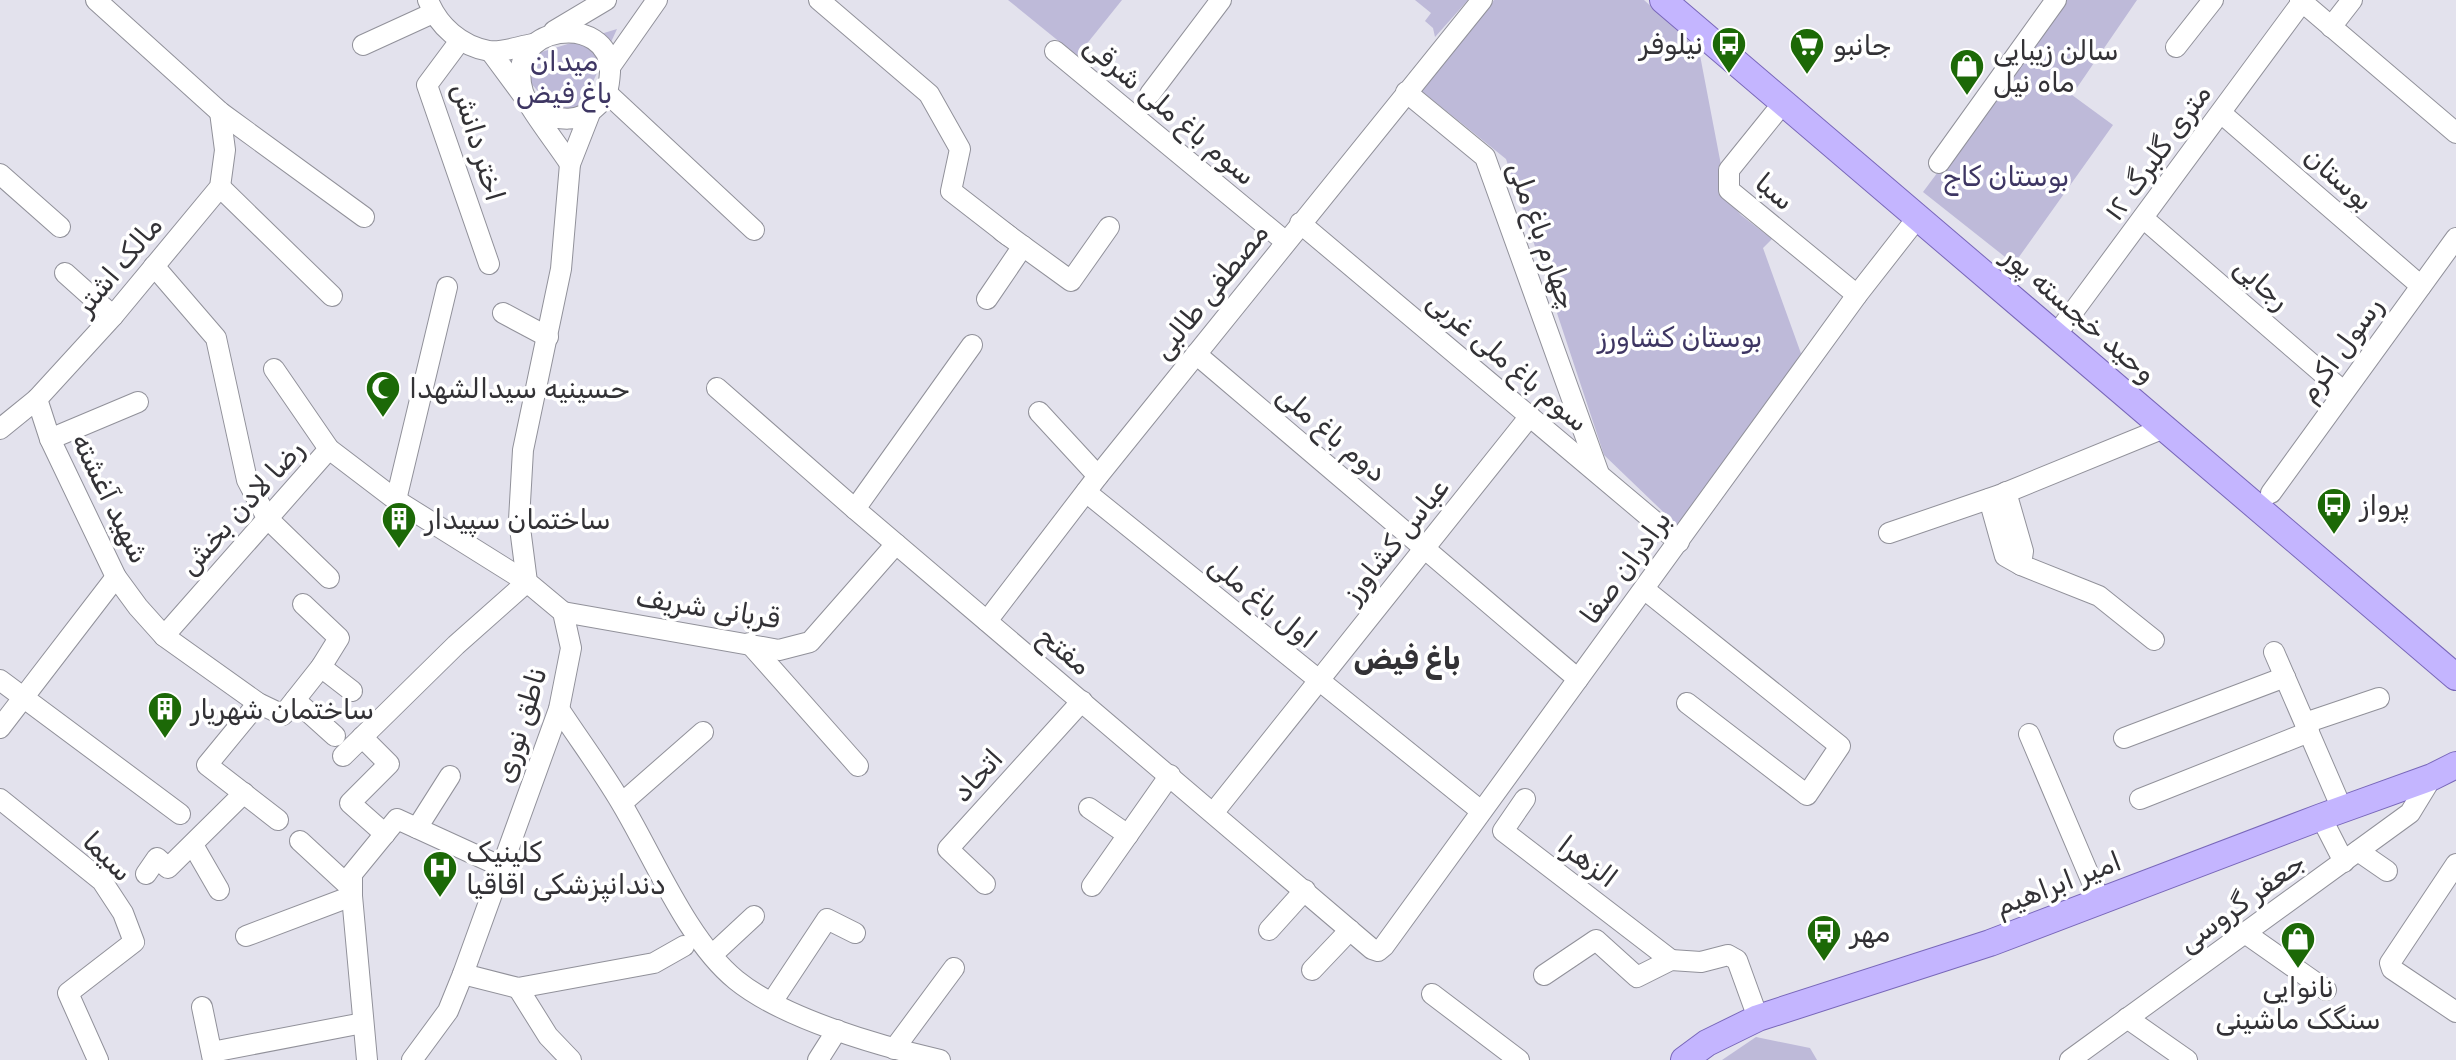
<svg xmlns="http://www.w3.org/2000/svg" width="2456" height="1060" font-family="Rubik,'Noto Naskh Arabic',sans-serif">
  <rect width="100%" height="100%" fill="#e3e2ed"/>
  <g fill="#bebad9">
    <polygon points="1008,0 1122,0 1077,56"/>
    <polygon points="1415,0 1468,0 1435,37 1433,28 1425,21 1431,13"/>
    <polygon points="1494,0 1644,0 1699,50 1721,165 1719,190 1741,215 1772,239 1763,248 1803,359 1680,528 1604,455 1506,159 1419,89"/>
    <polygon points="2066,0 2137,0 2072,95 2113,125 2014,264 1923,192"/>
    <polygon points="617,29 571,130 512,61"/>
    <polygon points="1756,1037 1810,1048 1817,1060 1722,1060"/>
  </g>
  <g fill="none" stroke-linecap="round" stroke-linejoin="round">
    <defs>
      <g id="minor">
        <polyline points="96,0 220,112 364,217"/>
        <path d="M428 0C438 26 461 46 489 51 502 53 520 46 533 44"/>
        <polyline points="819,0 929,94 960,149 951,191 1009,236"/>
        <polyline points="2300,0 2456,133"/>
        <polyline points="2331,27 2352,0"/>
        <polyline points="554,31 606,0"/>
        <polyline points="459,42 427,85 489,264"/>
        <polyline points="363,45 433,13"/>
        <polyline points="2176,47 2213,0"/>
        <polyline points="1055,51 1286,242"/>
        <polyline points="491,52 522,94"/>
        <polyline points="610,67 657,0"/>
        <polyline points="1406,92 1485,157 1599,474"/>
        <polyline points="608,94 754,230"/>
        <polyline points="1150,94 1221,0"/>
        <path d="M536 112C559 120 579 124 598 105 608 94 609 87 610 72 611 11 502 23 523 92 527 106 560 148 570 164"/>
        <polyline points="1775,113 1729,170 1729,190 1857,295"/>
        <polyline points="2221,113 2421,286"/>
        <polyline points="1939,163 2056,0"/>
        <polyline points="0,174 60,227"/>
        <polyline points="220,187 332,296"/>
        <polyline points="2143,218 2343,391"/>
        <polyline points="1300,223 1679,542"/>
        <polyline points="1002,231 1071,281 1109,227"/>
        <polyline points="154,266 216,338 247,480 267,518 329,578"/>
        <polyline points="65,273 113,316"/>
        <polyline points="987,299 1023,246"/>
        <polyline points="503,313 548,337"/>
        <polyline points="2056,335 2302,2"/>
        <polyline points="1196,354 1578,679"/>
        <polyline points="274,369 329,449 396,500 527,582 456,645 343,756"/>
        <polyline points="717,388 855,509 1372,949 1378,951 1384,946 1857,295 1918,217"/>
        <polyline points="37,399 50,439 116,577 138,607 164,636 258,703 283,715 321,667 339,638 303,604"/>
        <polyline points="1039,412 1098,476"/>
        <polyline points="0,429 37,399 113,316 220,187 225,150 220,112"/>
        <polyline points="50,439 138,402"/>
        <polyline points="1086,492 1481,811"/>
        <polyline points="2006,492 2023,551 2021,565"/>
        <polyline points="2271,493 2456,238"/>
        <polyline points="1989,499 2005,556 2021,565 2099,596 2154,640"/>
        <polyline points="396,500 447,287"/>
        <polyline points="855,509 972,345"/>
        <polyline points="1889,533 2000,495 2164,428"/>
        <polyline points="1644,589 1840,746 1807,795 1687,703"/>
        <polyline points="563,612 779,650 810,642 896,544"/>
        <polyline points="987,621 1098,476 1482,0"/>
        <polyline points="164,636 329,449"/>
        <polyline points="749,643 858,766"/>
        <polyline points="2274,652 2342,809"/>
        <polyline points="321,667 352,691"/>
        <polyline points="0,680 180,814"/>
        <polyline points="295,700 335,736"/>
        <polyline points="258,703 207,765 278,820"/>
        <path d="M559 709C580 741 604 773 623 806 655 860 688 941 736 980 784 1019 880 1046 940 1060"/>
        <polyline points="2305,723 2379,698"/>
        <polyline points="0,728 116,577"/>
        <polyline points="2029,734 2100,901"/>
        <polyline points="362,737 389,764 350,803 385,834"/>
        <polyline points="2124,738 2285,677"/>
        <polyline points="0,799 102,881 123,913 134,942 68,993 98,1060"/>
        <polyline points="1525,799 1503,831 1671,960"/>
        <polyline points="2140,799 2309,732"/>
        <polyline points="622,803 703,732"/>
        <polyline points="1089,808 1128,835"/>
        <polyline points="1214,812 1530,416"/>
        <polyline points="2321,817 2344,862"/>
        <polyline points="417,828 450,776"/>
        <polyline points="300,841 352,889"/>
        <polyline points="193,845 219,890"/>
        <polyline points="2358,851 2387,871"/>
        <polyline points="2456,864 2390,963 2392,969 2456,1012"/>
        <polyline points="146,874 157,858 168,868 244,793"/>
        <polyline points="985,884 948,849 1082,701"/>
        <polyline points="1092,886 1170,775"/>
        <polyline points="1269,930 1305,890"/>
        <polyline points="2245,933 2326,990"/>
        <polyline points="246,936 352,896"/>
        <polyline points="712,955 754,916"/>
        <polyline points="1312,970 1350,930"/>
        <polyline points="463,974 518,988 654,963 684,946"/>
        <polyline points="1544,975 1596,940 1637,977 1671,960 1701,962 1728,955 1737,960 1758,1018"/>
        <polyline points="518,988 548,1036 571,1060"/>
        <polyline points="1432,994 1519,1060"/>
        <polyline points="772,1002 827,919 855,933"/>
        <polyline points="202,1007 213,1060"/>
        <polyline points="2127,1018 2187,1060"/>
        <polyline points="894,1049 954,968"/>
        <polyline points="212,1052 363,1023"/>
        <polyline points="367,1060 352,896 352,874 397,819 502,867"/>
        <polyline points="412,1060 448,1011 463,974 559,709 571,648 563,612 527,582 519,520 523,450 561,269 570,164 590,113"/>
        <polyline points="818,1060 837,1030"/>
        <polyline points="2070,1060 2410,813 2432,777"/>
      </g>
      <g id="major">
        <polyline points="1663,0 2456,677"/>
        <polyline points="1684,1060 1707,1043 1758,1018 1990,943 2321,817 2432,777 2456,765"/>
      </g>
    </defs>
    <use href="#minor" stroke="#91919a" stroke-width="22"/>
    <use href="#major" stroke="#7867b9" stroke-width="28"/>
    <use href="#minor" stroke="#fff" stroke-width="20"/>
    <use href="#major" stroke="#c4b5ff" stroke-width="26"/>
  </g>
  <defs>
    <symbol id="bus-pin" viewBox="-11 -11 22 30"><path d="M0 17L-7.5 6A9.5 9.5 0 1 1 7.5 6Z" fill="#1c6907" stroke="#fff"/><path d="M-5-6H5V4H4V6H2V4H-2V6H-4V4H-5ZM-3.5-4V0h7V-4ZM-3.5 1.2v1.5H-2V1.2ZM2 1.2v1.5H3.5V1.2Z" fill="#fff"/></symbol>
    <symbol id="supermarket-pin" viewBox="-11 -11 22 30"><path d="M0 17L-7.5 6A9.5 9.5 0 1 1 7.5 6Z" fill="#1c6907" stroke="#fff"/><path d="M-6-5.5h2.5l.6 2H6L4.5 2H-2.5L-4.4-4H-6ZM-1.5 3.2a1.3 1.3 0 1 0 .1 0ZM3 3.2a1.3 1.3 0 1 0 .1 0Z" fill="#fff"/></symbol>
    <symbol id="shop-pin" viewBox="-11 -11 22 30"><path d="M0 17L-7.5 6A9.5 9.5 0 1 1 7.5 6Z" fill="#1c6907" stroke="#fff"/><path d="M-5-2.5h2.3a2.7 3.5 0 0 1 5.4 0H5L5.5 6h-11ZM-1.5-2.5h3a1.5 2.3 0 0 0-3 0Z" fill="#fff"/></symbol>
    <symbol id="mosque-pin" viewBox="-11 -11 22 30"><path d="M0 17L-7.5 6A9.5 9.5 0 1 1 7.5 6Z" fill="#1c6907" stroke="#fff"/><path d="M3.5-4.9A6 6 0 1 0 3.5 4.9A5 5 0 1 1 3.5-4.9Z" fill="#fff"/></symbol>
    <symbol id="building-pin" viewBox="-11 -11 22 30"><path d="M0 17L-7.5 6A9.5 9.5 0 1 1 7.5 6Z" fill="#1c6907" stroke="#fff"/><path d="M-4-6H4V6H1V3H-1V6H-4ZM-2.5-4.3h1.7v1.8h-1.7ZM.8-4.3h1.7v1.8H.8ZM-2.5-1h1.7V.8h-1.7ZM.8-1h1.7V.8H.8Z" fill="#fff"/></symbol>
    <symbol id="hospital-pin" viewBox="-11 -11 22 30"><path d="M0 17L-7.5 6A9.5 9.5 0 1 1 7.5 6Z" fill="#1c6907" stroke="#fff"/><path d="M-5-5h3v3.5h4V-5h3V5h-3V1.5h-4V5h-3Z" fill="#fff"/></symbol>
  </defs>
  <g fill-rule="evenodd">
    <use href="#bus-pin" x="1709" y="24" width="40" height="54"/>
    <use href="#supermarket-pin" x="1787" y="25" width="40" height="54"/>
    <use href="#shop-pin" x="1947" y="46" width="40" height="54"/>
    <use href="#mosque-pin" x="363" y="368" width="40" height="54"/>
    <use href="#bus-pin" x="2314" y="485" width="40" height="54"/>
    <use href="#building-pin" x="379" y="499" width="40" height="54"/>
    <use href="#building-pin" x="145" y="689" width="40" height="54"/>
    <use href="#hospital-pin" x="420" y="848" width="40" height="54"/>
    <use href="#bus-pin" x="1804" y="912" width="40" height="54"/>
    <use href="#shop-pin" x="2278" y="919" width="40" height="54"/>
  </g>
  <g text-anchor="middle" stroke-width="7" stroke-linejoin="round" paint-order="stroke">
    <g font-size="28" fill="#333236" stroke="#fff" text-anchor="start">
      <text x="1703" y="54" text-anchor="end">نیلوفر</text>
      <text x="1833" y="55">جانبو</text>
      <text x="1993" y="60">سالن زیبایی<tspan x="1993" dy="32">ماه نیل</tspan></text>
      <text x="409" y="398">حسینیه سیدالشهدا</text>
      <text x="2360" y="515">پرواز</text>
      <text x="425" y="529">ساختمان سپیدار</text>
      <text x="191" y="719">ساختمان شهریار</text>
      <text x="466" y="862">کلینیک<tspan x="466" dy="32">دندانپزشکی اقاقیا</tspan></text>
      <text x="1850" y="942">مهر</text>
      <text x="2298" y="997" text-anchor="middle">نانوایی<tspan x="2298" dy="32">سنگک ماشینی</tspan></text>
    </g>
    <g font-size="28" fill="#3e3663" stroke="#fff">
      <text x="564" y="71">میدان<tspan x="564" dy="32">باغ فیض</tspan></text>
      <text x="2006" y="186">بوستان کاج</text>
      <text x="1680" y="347">بوستان کشاورز</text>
    </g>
    <g font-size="28" fill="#333236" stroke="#fff">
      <text transform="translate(1170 110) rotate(40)" y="10">سوم باغ ملی شرقی</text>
      <text transform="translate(479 142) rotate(73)" y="10">اختر دانش</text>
      <text transform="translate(2157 152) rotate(-54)" y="10">۱۲ متری گلبرگ</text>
      <text transform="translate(2339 178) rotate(41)" y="10">بوستان</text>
      <text transform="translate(1775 191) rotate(39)" y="10">سبا</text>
      <text transform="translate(1543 235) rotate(70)" y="10">چهارم باغ ملی</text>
      <text transform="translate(118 265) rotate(-50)" y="10">مالک اشتر</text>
      <text transform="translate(2262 283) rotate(41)" y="10">رجایی</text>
      <text transform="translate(1210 291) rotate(-51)" y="10">مصطفی طالبی</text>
      <text transform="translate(2080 314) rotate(41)" y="10">وحید خجسته پور</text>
      <text transform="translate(2340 349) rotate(-54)" y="10">رسول اکرم</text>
      <text transform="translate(1508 361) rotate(40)" y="10">سوم باغ ملی غربی</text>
      <text transform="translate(1332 433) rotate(40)" y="10">دوم باغ ملی</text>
      <text transform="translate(111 498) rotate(64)" y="10">شهید آغشته</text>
      <text transform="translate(241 507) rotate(-48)" y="10">رضا لادن بخش</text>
      <text transform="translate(1395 540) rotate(-51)" y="10">عباس کشاورز</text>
      <text transform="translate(1625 567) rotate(-54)" y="10">برادران صفا</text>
      <text transform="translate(1263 601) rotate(39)" y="10">اول باغ ملی</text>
      <text transform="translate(708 607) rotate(9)" y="10">قربانی شریف</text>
      <text transform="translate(1065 650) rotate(40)" y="10">مفتح</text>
      <text transform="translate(520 725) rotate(-73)" y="10">ناطق نوری</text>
      <text transform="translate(977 775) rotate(-48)" y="10">اتحاد</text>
      <text transform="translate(108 856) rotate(45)" y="10">سیما</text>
      <text transform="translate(1588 861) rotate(37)" y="10">الزهرا</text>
      <text transform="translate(2058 883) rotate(-21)" y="10">امیر ابراهیم</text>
      <text transform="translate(2241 902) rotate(-36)" y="10">جعفر گروسی</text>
    </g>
    <g font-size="30" font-weight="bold" fill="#333236" stroke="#fff">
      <text x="1407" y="669">باغ فیض</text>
    </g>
  </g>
</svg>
